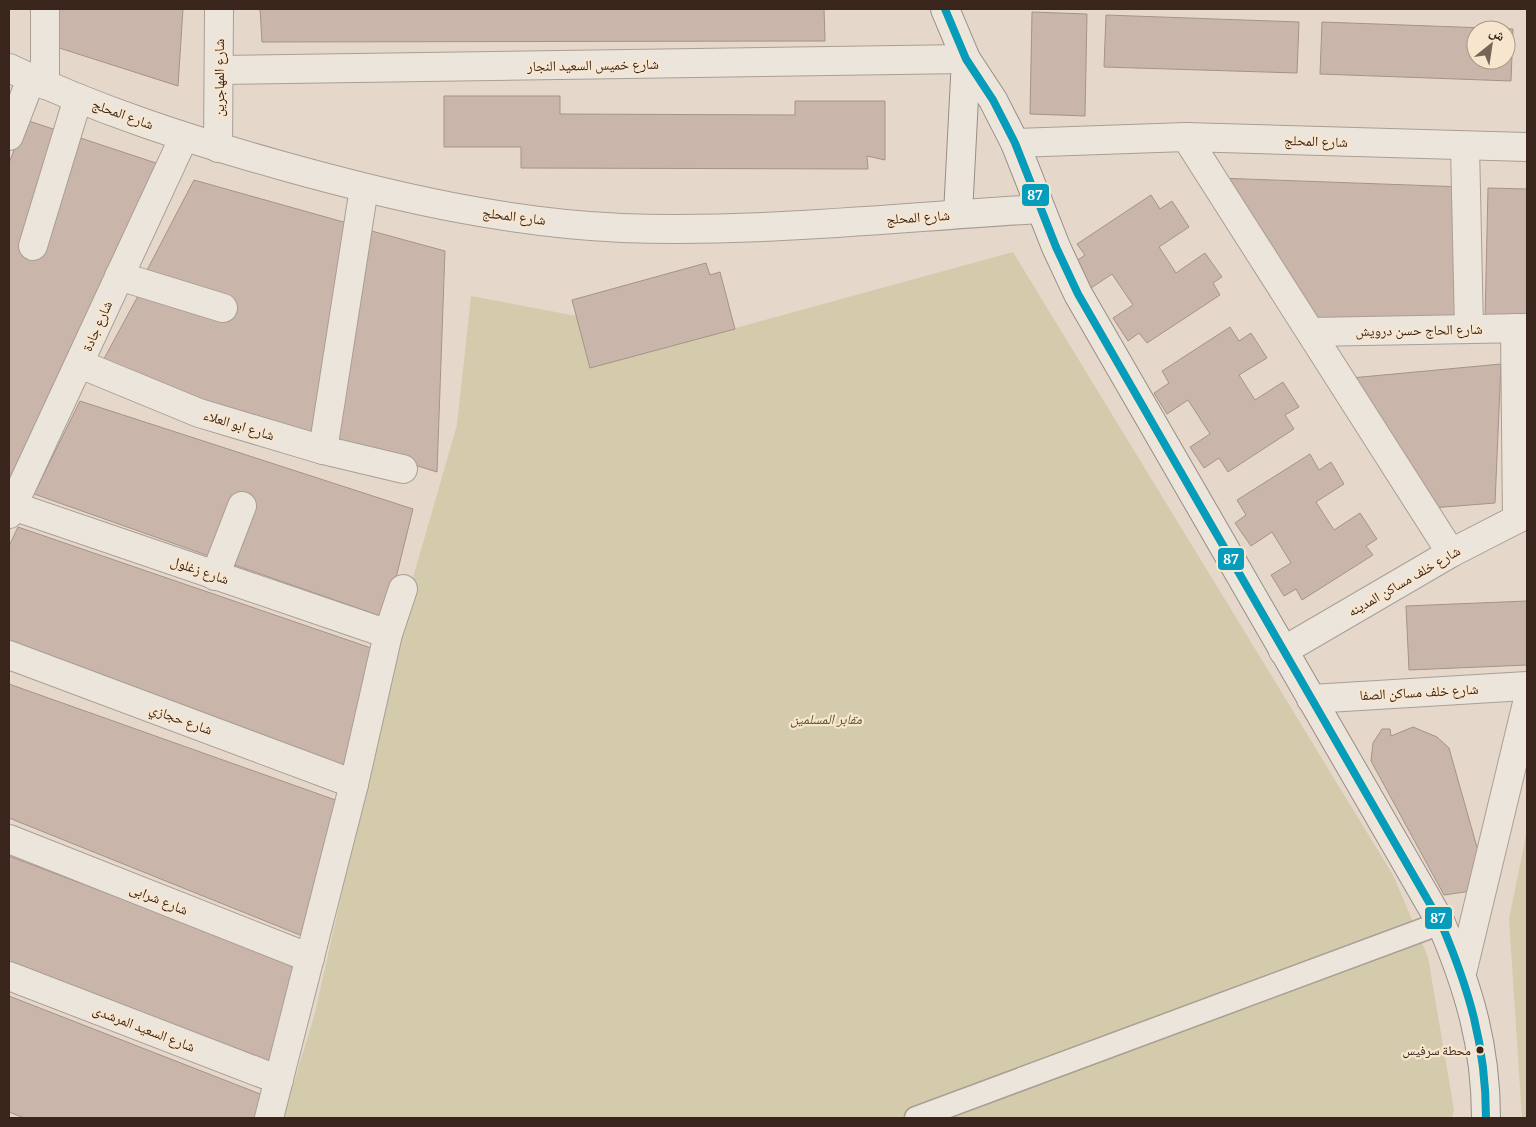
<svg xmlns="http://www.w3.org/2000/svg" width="1536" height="1127" font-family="Georgia,'Noto Naskh Arabic',serif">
  <rect width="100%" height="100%" fill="#e5d8ca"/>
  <g fill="#d3cbab">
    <polygon points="1013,252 1393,875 1428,957 1454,1110 1452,1118 283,1118 315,1013 363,798 395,640 457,425 471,296 577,316 590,368"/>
    <polygon points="1527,830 1527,1118 1522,1118 1509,919"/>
  </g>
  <g fill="#c9b5aa" stroke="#a59389" fill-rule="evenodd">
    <polygon points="51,9 183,9 178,86 50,45"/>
    <polygon points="260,9 824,9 825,41 262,42"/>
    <polygon points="1032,12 1087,14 1085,116 1030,114"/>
    <polygon points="1106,15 1299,22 1297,73 1104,67"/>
    <path d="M1322 22 1513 29 1511 81 1320 74ZM1476 30H1506V60H1476Z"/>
    <polygon points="444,96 560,96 560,114 795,115 795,101 885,101 885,160 867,156 868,169 521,168 521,147 444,147"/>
    <polygon points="26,120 162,165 9,490 9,163"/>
    <polygon points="1218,178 1464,187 1467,323 1318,328"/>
    <polygon points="194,180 347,223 315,434 99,368 138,296 231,316 235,302 145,274"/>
    <polygon points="1488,188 1527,189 1527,321 1485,321"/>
    <polygon points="1151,195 1160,209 1172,201 1189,227 1159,247 1176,273 1205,253 1222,277 1213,283 1220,295 1147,343 1139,333 1128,341 1113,318 1133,305 1112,274 1091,288 1075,262 1085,255 1077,244"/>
    <polygon points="368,230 445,251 437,472 338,441"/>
    <polygon points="706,263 710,275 720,272 735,329 590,368 572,300"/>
    <polygon points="1230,327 1239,341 1251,333 1267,358 1239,375 1255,400 1283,382 1299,407 1285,415 1294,429 1228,472 1219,458 1204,468 1190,447 1210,434 1188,400 1167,414 1154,393 1169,383 1162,371"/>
    <polygon points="1501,364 1495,503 1432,508 1351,378"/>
    <polygon points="80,401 413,509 386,618 229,563 256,507 237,499 209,556 34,494"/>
    <polygon points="1310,454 1319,470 1331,462 1344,484 1316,502 1334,530 1360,513 1377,539 1366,546 1373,555 1302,600 1296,589 1284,596 1271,575 1291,563 1272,532 1251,546 1235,523 1246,515 1237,500"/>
    <polygon points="18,527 371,648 345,772 9,649 9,546"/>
    <polygon points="1527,601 1527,665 1409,670 1406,606"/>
    <polygon points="9,684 344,803 305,937 9,818"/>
    <polygon points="1413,727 1437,737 1449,748 1480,858 1471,891 1444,895 1371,761 1373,743 1382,729 1390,729 1391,736"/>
    <polygon points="9,856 302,967 273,1071 9,966"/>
    <polygon points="9,996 268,1097 262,1118 24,1118 9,1112"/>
  </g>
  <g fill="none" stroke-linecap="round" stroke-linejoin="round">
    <defs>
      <polyline id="lane" points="916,1118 1441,923"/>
      <g id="street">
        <polyline points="45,9 45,85"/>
        <path d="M9 68C97 110 190 140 283 166 394 197 507 223 622 228 761 233 901 217 1040 209"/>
        <polyline points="219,70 966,59"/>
        <polyline points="9,136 31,79"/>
        <polyline points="1186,137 1451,553"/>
        <polyline points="1015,143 1186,137 1527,147"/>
        <polyline points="1465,146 1469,329"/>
        <polyline points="218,148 219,9"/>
        <polyline points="33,246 78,98"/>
        <polyline points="119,276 223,308"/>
        <polyline points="1515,328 1517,519"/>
        <polyline points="1311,332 1527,328"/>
        <polyline points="80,364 199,413 323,450 403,469"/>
        <polyline points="323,450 364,188"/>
        <polyline points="13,506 388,634"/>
        <polyline points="9,514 184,137"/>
        <polyline points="215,576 242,506"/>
        <polyline points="1283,651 1451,553 1527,514"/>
        <polyline points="9,655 354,784"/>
        <polyline points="1311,699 1527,686"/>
        <polyline points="9,839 310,958"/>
        <polyline points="1462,973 1527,703"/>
        <polyline points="9,976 279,1080"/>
        <polyline points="269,1118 354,784 388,634 403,589"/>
      </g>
      <g id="secondary">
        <path d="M945 9 966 59 993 100 1015 143 1056 247 1078 294 1441 923C1469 989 1486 1046 1486 1118"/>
        <polyline points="958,214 966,59"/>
      </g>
    </defs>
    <use href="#lane" stroke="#aa9e94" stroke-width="25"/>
    <use href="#street" stroke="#aa9e94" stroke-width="30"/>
    <use href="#secondary" stroke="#998d84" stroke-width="30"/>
    <use href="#lane" stroke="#ece5dc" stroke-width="22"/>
    <use href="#street" stroke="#ece5dc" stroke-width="28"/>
    <use href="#secondary" stroke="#ece5dc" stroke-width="28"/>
    <defs>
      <path id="bus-1" d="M945 9 966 59 993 100 1015 143 1056 247 1078 294 1441 923C1469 989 1486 1046 1486 1118"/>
    </defs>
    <use href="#bus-1" stroke="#f8e5ce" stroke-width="11"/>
    <use href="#bus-1" stroke="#069cbc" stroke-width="8"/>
  </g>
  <circle fill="#39251b" stroke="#f8e5ce" stroke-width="2" cx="1480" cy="1050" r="4.5"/>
  <g text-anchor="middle" stroke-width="4.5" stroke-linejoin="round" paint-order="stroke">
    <g font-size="13" fill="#39251b" stroke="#f8e5ce" text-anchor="end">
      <text x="1471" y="1055">محطة سرفيس</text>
    </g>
    <g font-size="14" fill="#39251b" stroke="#f8e5ce">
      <text transform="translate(593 65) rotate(-1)" y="5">شارع خميس السعيد النجار</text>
      <text transform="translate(219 78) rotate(-90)" y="5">شارع المهاجرين</text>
      <text transform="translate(123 114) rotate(20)" y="5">شارع المحلج</text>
      <text transform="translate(1316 141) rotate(2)" y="5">شارع المحلج</text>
      <text transform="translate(514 216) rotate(7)" y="5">شارع المحلج</text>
      <text transform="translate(918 217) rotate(-4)" y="5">شارع المحلج</text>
      <text transform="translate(97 326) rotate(-66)" y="5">شارع جادة</text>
      <text transform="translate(1419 330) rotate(-1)" y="5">شارع الحاج حسن درويش</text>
      <text transform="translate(239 425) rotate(17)" y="5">شارع ابو العلاء</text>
      <text transform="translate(200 570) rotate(19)" y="5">شارع زغلول</text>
      <text transform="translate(1404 581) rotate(-30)" y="5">شارع خلف مساكن المدينه</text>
      <text transform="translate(1419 692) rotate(-3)" y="5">شارع خلف مساكن الصفا</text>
      <text transform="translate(181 719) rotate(20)" y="5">شارع حجازي</text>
      <text transform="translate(159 899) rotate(22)" y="5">شارع شرابى</text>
      <text transform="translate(144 1028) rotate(21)" y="5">شارع السعيد المرشدى</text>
    </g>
    <g font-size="14" font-style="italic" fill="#525720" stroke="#f8e5ce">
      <text x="826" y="724">مقابر المسلمين</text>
    </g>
  </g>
  <g stroke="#f8e5ce" stroke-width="2">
    <rect x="1021" y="183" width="29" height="24" rx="5" fill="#069cbc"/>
    <rect x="1217" y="547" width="28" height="24" rx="5" fill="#069cbc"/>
    <rect x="1424" y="906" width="29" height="24" rx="5" fill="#069cbc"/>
  </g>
  <g font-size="14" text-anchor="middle" font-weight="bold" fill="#fff">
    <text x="1035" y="200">87</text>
    <text x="1231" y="564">87</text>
    <text x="1438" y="923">87</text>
  </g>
  <rect width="1536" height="1127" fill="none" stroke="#39251b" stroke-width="20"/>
  <g transform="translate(1491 45) rotate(30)"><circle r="24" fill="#f8e5ce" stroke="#ac9886"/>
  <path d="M0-4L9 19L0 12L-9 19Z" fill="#756458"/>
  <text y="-8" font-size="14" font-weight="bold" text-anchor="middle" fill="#39251b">ش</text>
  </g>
</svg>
